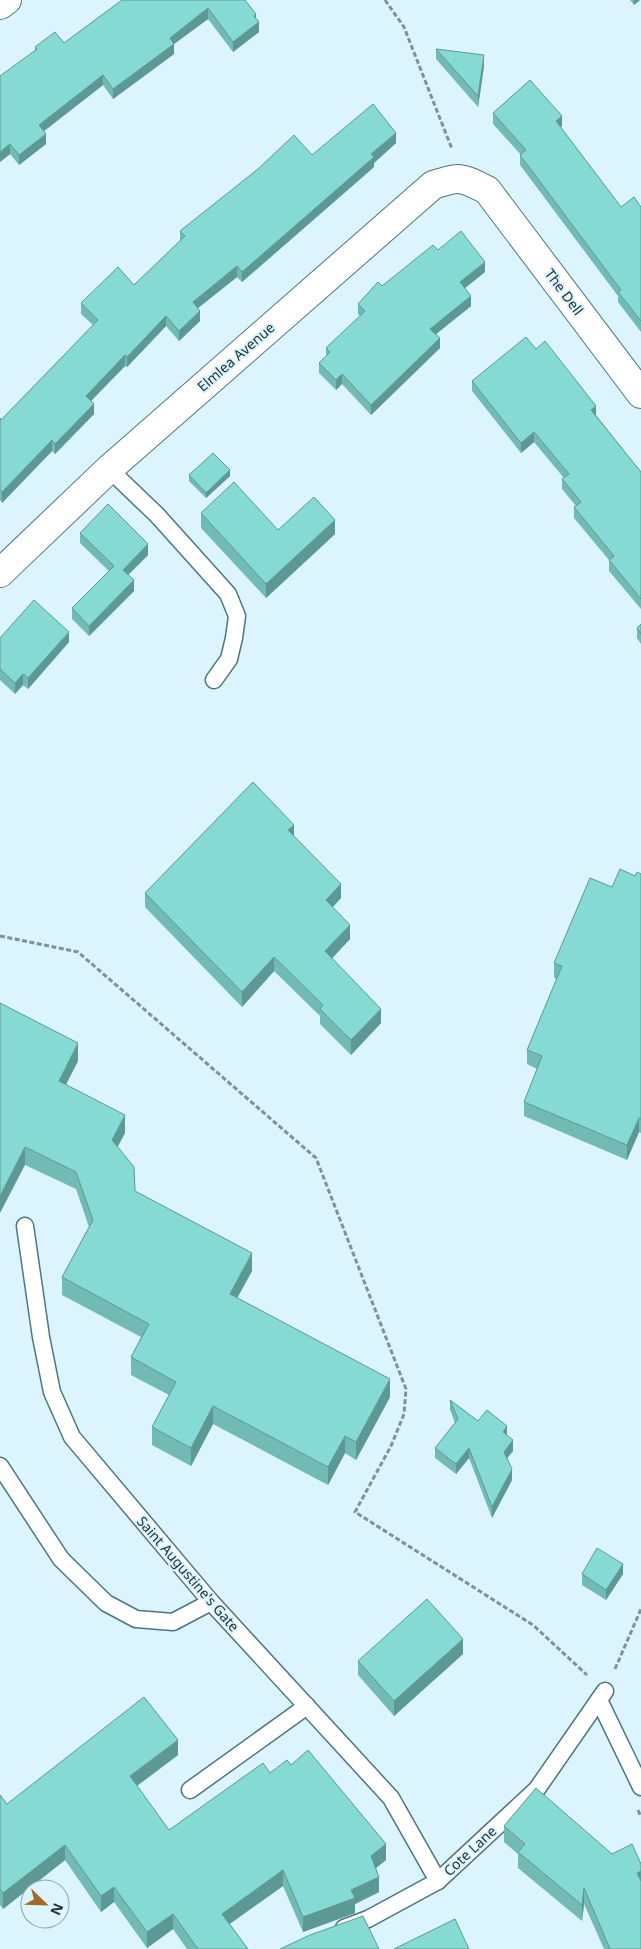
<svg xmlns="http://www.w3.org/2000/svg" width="641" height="1949" font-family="'Noto Sans',sans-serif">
  <rect width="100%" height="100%" fill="#dbf4fd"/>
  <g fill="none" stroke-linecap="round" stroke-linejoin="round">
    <defs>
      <g id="lane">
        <polyline points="109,469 157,515 228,594 237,616 234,638 229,659 214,680"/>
        <polyline points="25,1226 41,1337 52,1392 72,1437 211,1602 391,1798 438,1881"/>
        <polyline points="0,1466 61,1559 106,1603 136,1619 173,1622 211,1602"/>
        <polyline points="599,1700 641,1787"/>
        <polyline points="190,1790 307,1706"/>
        <polyline points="344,1928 368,1919 438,1881 537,1789 605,1691"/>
      </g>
      <g id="street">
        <polyline points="0,5 7,0"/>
        <path d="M0 573 109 469 433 185C461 176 461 177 487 190L641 394"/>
      </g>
    </defs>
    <use href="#lane" stroke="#4e7581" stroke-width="19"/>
    <use href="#street" stroke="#4e7581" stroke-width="30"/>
    <g stroke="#7e929a" stroke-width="3" stroke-dasharray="5 2.5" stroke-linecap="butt">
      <polyline points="385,0 404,27 452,149"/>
      <polyline points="0,936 78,952 316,1158 406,1389 404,1414 391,1446 355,1512 533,1625 587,1675"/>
      <polyline points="615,1669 641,1609"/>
      <polyline points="638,1810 641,1817"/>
    </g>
    <use href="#lane" stroke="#fff" stroke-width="16"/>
    <use href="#street" stroke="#fff" stroke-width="28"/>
  </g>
  <g fill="#72bbb5">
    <polygon points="122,0 245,0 256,18 259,32 233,52 208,19 174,44 174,54 113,99 103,85 44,131 46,144 19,165 10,154 0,162 35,49 35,47 64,43"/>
    <polygon points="630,0 640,0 634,5"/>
    <polygon points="436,49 484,66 478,107 436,59"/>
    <polygon points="493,113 562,126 560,127 621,207 641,207 641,332 618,302 618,296 520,165 520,155 521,155 493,124"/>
    <polygon points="396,143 374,163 374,167 257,269 242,282 237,277 198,308 200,321 179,341 166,326 127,367 125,366 91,401 94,414 55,454 52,451 2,503 0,500 0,418 1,420 93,325 81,314 81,303 134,285 180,241 180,231 312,155"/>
    <polygon points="438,250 485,272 465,288 471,306 436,334 440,348 371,415 342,384 336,390 319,373 319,363 326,356 326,348 360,316 358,314 358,304 382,286"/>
    <polygon points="536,349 596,415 641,472 641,609 609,571 609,560 574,518 574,507 576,506 562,489 562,479 564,478 534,442 521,453 472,391 472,381"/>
    <polygon points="189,475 230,476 206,498 189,481"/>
    <polygon points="201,513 278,530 335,534 266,598 201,528"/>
    <polygon points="80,533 148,555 128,575 134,591 89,636 72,619 72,608 109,571 80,543"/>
    <polygon points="641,625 641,644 637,638 637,628"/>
    <polygon points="0,638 69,642 28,689 23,685 15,694 0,680"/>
    <polygon points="294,837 341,898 333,907 350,939 332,958 381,1023 351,1055 320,1024 320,1016 274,971 242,1007 145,907 145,893"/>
    <polygon points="641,874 641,1133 639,1132 627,1160 524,1116 524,1102 537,1069 527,1064 527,1050 557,979 554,978 554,963 612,887 635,876"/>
    <polygon points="0,1003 78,1061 66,1084 125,1133 117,1147 135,1191 252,1271 237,1298 390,1397 356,1460 345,1453 328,1485 213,1424 191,1466 152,1445 152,1427 169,1395 131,1375 131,1357 141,1337 62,1295 62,1277 89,1227 76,1189 25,1165"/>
    <polygon points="450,1400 478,1421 507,1436 513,1451 507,1458 512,1480 492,1518 469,1458 456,1474 435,1458 435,1448 455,1423 450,1410"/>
    <polygon points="582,1574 623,1574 606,1600 582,1585"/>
    <polygon points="463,1654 394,1716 358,1675 358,1661"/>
    <polygon points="178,1755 137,1786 169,1830 270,1773 291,1765 386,1860 376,1868 379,1892 355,1904 355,1913 303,1932 283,1886 230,1924 248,1949 187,1949 173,1929 147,1948 114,1902 101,1912 65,1860 3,1909 0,1905 0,1795 7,1804"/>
    <polygon points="536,1788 641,1949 604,1949 584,1904 582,1921 518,1868 518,1854 504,1842 504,1826"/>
  </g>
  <g fill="#5d9994">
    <polygon points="634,0 640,0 634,5"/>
    <polygon points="208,8 208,19 174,44 174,54 113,99 113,89 170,38"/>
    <polygon points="256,14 256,24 259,22 259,32 233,52 233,42"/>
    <polygon points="484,55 484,66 478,107 478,96"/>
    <polygon points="103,75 103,85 39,135 39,125"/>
    <polygon points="562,116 562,126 556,131 556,121"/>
    <polygon points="396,133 396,143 374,163 374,167 257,269 242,282 242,272 371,154"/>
    <polygon points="46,134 46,144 19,165 19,155"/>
    <polygon points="10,144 10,154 0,162 0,152"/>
    <polygon points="485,262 485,272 460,292 460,282"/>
    <polygon points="237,266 237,277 193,312 193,302"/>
    <polygon points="471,296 471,306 430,339 430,329"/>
    <polygon points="200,311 200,321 179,341 179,331"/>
    <polygon points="166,316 166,326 127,367 127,357"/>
    <polygon points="440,338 440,348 371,415 371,405"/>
    <polygon points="125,355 125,366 86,406 86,396"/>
    <polygon points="342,374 342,384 336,390 336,380"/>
    <polygon points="94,404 94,414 55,454 55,444"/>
    <polygon points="596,406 596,417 591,410"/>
    <polygon points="534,432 534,442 521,453 521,443"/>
    <polygon points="52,440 52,451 2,503 2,492"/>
    <polygon points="230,470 230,476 206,498 206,493"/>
    <polygon points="335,520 335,534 266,598 266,584"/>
    <polygon points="148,544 148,555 123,580 123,570"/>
    <polygon points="134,580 134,591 89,636 89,626"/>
    <polygon points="69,632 69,642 28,689 28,678"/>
    <polygon points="23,674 23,685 15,694 15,683"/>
    <polygon points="294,825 294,839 288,830"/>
    <polygon points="341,884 341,898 326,914 326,900"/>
    <polygon points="350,925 350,939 325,966 325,951"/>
    <polygon points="274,957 274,971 242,1007 242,992"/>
    <polygon points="381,1009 381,1023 351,1055 351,1040"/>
    <polygon points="78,1043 78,1061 59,1098 59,1081"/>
    <polygon points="125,1115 125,1133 112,1157 112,1140"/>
    <polygon points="639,1118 639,1132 627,1160 627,1145"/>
    <polygon points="25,1147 25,1165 0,1213 0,1196"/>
    <polygon points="252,1253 252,1271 230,1311 230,1294"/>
    <polygon points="390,1379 390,1397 356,1460 356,1442"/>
    <polygon points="213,1406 213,1424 191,1466 191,1448"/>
    <polygon points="507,1426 507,1437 503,1432"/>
    <polygon points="345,1436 345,1453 328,1485 328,1467"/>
    <polygon points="513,1440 513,1451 504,1462 504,1452"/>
    <polygon points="469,1448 469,1458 456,1474 456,1464"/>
    <polygon points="512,1469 512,1480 492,1518 492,1507"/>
    <polygon points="623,1564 623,1574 606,1600 606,1590"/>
    <polygon points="463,1639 463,1654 394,1716 394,1701"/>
    <polygon points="178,1740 178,1755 130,1791 130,1776"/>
    <polygon points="386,1844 386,1860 371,1872 371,1856"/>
    <polygon points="65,1845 65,1860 3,1909 3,1893"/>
    <polygon points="283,1870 283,1886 222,1929 222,1914"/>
    <polygon points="641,1871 641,1886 637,1873"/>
    <polygon points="379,1877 379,1892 355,1904 355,1913 303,1932 303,1917 351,1890"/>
    <polygon points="114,1887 114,1902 101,1912 101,1896"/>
    <polygon points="584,1888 584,1904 582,1921 582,1905"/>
    <polygon points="173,1914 173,1929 147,1948 147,1932"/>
  </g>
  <g fill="#85dad3" stroke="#5d9994">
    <polygon points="122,0 245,0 256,14 254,16 259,22 233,42 208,8 170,38 174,44 113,89 103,75 39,125 46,134 19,155 10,144 0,152 0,76 37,49 35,47 55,32 64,43"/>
    <polygon points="436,49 484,55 478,96"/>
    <polygon points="530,80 562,116 556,121 621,207 634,197 641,207 641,321 618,292 621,290 520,155 526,150 493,113"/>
    <polygon points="373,104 396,133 371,154 374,157 257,259 242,272 237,266 193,302 200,311 179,331 166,316 127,357 125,355 86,396 94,404 55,444 52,440 2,492 0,490 0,418 1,420 98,320 81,303 118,267 134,285 185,236 180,231 258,169 294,135 312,155"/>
    <polygon points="461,231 485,262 460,282 471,296 430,329 440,338 371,405 342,374 336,380 319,363 330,352 326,348 365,311 358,304 378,282 382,286 433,245 438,250"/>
    <polygon points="526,337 536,349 545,341 596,406 591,410 641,472 641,599 609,560 614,556 574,507 581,502 562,479 569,474 534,432 521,443 472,381"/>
    <polygon points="213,453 230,470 206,493 189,475"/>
    <polygon points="234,482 278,530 314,497 335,520 266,584 201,513"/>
    <polygon points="108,504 148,544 123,570 134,580 89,626 72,608 114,566 80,533"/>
    <polygon points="34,600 69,632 28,678 23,674 15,683 0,669 0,638"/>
    <polygon points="641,624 641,634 637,628"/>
    <polygon points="253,782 294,825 288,830 341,884 326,900 350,925 325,951 381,1009 351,1040 320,1009 323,1005 274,957 242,992 145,893"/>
    <polygon points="620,869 635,876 637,872 641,874 641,1119 639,1118 627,1145 524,1102 542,1056 527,1050 562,966 554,963 590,878 612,887"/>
    <polygon points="0,1003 78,1043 59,1081 125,1115 112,1140 134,1167 135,1191 252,1253 230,1294 390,1379 356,1442 345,1436 328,1467 213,1406 191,1448 152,1427 176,1382 131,1357 149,1324 62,1277 93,1220 76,1172 25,1147 0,1196"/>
    <polygon points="450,1400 478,1421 487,1410 507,1426 503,1432 513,1440 504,1452 512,1469 492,1507 469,1448 456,1464 435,1448 458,1419"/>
    <polygon points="597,1548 623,1564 606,1590 582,1574"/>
    <polygon points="427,1599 463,1639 394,1701 358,1661"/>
    <polygon points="144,1697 178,1740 130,1776 169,1830 263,1763 270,1773 287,1760 291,1765 308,1750 386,1844 371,1856 379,1877 351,1890 355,1898 303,1917 283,1870 222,1914 248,1949 198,1949 173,1914 147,1932 114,1887 101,1896 65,1845 3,1893 0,1889 0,1795 7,1804"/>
    <polygon points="536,1788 612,1854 632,1844 641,1864 641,1871 637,1873 641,1881 641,1949 610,1949 584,1888 582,1905 518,1852 525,1844 504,1826"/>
    <polygon points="363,1916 379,1949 280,1949 310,1935"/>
    <polygon points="455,1919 469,1949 394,1949"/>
  </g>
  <g text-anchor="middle" stroke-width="4" stroke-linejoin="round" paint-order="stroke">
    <g font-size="14" fill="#1f2f35" stroke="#dbf4fd">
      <text transform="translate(564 292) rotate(53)" y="5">The Dell</text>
      <text transform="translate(236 357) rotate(-41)" y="5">Elmlea Avenue</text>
      <text transform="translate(188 1574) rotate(49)" y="5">Saint Augustine's Gate</text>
      <text transform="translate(470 1851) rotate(-43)" y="5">Cote Lane</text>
    </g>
  </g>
  <g transform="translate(45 1904) rotate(113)"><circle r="24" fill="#dbf4fd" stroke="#90a5ad"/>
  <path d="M0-4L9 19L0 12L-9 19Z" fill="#a36929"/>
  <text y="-8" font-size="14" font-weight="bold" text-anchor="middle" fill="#1f2f35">N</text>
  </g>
</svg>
